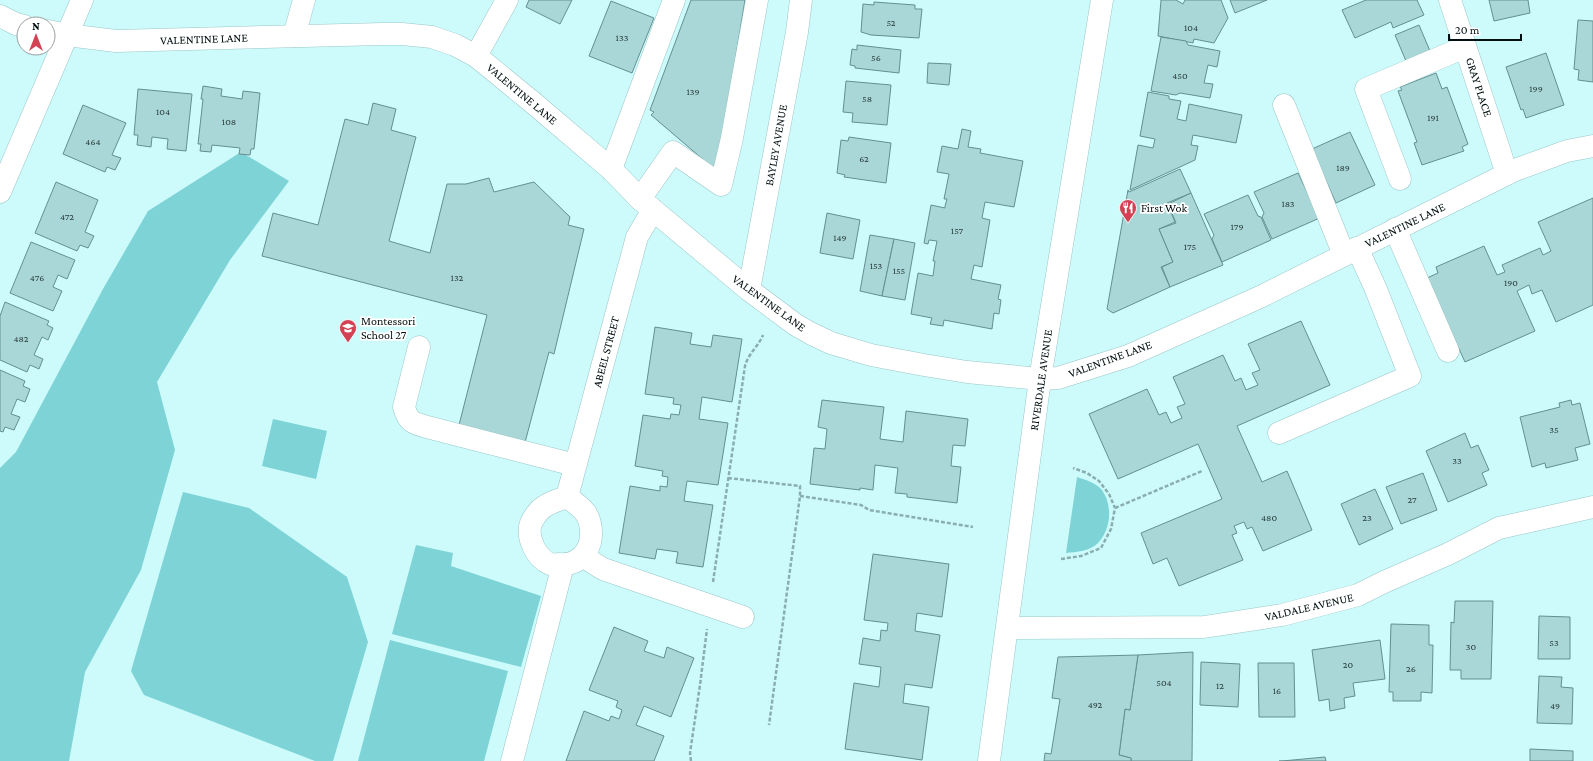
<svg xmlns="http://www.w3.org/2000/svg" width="1593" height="761" font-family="'Crimson Pro',serif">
  <rect width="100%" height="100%" fill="#cdfbfc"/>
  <g fill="#7dd3d5">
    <polygon points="241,152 289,181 230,260 157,382 175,450 141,570 85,672 69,761 0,761 0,468 16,452 103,289 148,211"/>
    <polygon points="273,419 327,431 316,479 262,466"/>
    <path d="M1077 477C1086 480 1096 483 1102 490 1113 506 1111 529 1098 543 1090 551 1077 552 1066 553Z"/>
    <polygon points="183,492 249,508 347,577 368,642 333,761 315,761 144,695 131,671"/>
    <polygon points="416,545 453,553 451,566 541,596 521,667 392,634"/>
    <polygon points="390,640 508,671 484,761 358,761"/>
  </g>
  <g fill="#a9d6d6" stroke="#648f90">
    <polygon points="529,0 572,0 560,24 526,7"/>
    <polygon points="691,0 745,0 718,166 713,168 651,115 654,112 650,110"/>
    <polygon points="1161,0 1176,0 1183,4 1185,0 1221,0 1228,18 1214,43 1194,39 1193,43 1158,36"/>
    <polygon points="1230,0 1267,0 1235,13"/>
    <polygon points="1366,0 1417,0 1424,15 1393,28 1391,22 1355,38 1342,10"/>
    <polygon points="1489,0 1528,0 1530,13 1494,21"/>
    <polygon points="611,1 654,18 632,73 589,56"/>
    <polygon points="874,2 915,5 915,9 922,9 919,38 871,35 861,32 863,4 874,5"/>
    <polygon points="1578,20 1593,21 1593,82 1578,80 1579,70 1574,69"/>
    <polygon points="1419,25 1430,51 1406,61 1395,35"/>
    <polygon points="1161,37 1186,41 1188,45 1220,51 1217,67 1208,65 1204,83 1213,84 1210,98 1180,93 1176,95 1151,91"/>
    <polygon points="857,45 901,50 899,73 855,68 855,66 850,65 852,49 857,50"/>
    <polygon points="1546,53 1564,105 1526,118 1523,109 1521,110 1506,67"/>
    <polygon points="928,63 951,64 949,85 927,83"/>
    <polygon points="1436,73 1442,89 1447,87 1468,144 1462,147 1464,151 1422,165 1414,143 1417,142 1398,91 1402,90 1400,87"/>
    <polygon points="846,81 891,85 887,125 852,122 853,113 843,112"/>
    <polygon points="203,86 222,89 221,96 242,99 243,91 260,93 254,149 251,149 250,155 239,154 240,148 212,145 211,152 200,151 201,144 198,144 203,99 201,99"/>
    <polygon points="138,89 192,94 186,151 167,149 168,139 152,137 151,147 137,145 138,135 134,135"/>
    <polygon points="1148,92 1169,96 1169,99 1181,101 1177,119 1186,121 1189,104 1242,115 1236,143 1193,135 1191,145 1198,146 1195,160 1130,190 1138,145 1153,148 1155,139 1140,136"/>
    <polygon points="373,103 396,109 391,130 416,137 389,241 430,253 447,184 466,184 489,178 494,192 534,182 570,217 568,225 584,229 554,354 549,352 523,450 459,425 487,315 262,256 273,213 318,225 345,119 368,125"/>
    <polygon points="83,105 126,123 112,155 121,158 115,170 107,167 105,172 63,154"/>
    <polygon points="962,129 971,131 968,147 981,149 980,153 1023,161 1014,207 985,202 982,218 990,220 982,267 974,265 971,279 1001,285 998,299 1001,300 999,314 994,313 992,329 944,320 943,326 930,324 932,318 911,314 918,273 933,276 935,261 933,261 937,241 929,240 928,244 924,243 931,205 945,208 945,206 947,199 944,199 949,174 937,172 942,146 958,149"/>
    <polygon points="1350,132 1375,185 1336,203 1312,149"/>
    <polygon points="849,137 891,143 886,183 844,177 845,175 837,173 841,140 848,141"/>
    <polygon points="1180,169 1191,193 1167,203 1175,222 1159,229 1173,262 1161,267 1170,287 1113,313 1107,309 1128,190 1129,192"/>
    <polygon points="1298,173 1308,194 1322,217 1272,239 1262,217 1264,213 1254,192"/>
    <polygon points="56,182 98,200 85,232 94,236 88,248 80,245 77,251 35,233"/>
    <polygon points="1191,193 1223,265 1170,287 1162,267 1173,262 1159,229 1176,223 1168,204"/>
    <polygon points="1248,195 1258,216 1261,217 1271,240 1222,262 1212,239 1214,235 1204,214"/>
    <polygon points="1593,198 1593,305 1556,322 1542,290 1532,294 1529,285 1517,291 1535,331 1465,362 1427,278 1438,273 1436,267 1484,246 1497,275 1505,272 1502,265 1540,248 1543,255 1551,251 1538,222"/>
    <polygon points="827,213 860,220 853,259 820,253"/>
    <polygon points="870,235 894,239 882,296 860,291"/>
    <polygon points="894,239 915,243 905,300 882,296"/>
    <polygon points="31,242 75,260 67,279 58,275 53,287 62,291 53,311 10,293"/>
    <polygon points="5,302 49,321 47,325 53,328 48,340 42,337 34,355 43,359 39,369 30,365 27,372 0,360 0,316"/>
    <polygon points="1301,321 1330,385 1237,426 1262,482 1287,471 1312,530 1263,551 1252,527 1247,529 1244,522 1234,526 1237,533 1232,535 1243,560 1179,586 1167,558 1153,564 1141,533 1222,499 1198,444 1118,479 1089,414 1147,389 1159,415 1166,412 1171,423 1182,418 1177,407 1185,404 1173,377 1223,355 1235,381 1241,378 1246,390 1258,385 1252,373 1260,370 1248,344"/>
    <polygon points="655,327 692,333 690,344 711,347 713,335 742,339 732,402 702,397 699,419 728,423 718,485 687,481 684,501 713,505 703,567 676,563 678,552 657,549 655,559 619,553 630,486 660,491 660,486 667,487 668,477 662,476 663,471 635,466 643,415 670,419 671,414 679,415 681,405 673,404 674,398 645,394"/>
    <polygon points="0,370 25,381 23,386 30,389 25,402 17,399 11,414 20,417 14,430 5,427 3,432 0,431"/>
    <polygon points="822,400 884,407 880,439 903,442 906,411 968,419 965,446 953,445 951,466 961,467 957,503 907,497 907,494 895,493 898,468 875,465 873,490 860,488 860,490 810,484 814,448 825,449 827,429 818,427"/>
    <polygon points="1571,400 1572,405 1580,403 1590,444 1575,448 1578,460 1546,468 1545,463 1532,467 1520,417 1560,407 1559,403"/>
    <polygon points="1465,433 1471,448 1478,445 1489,470 1482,473 1487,485 1448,502 1426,451"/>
    <polygon points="1423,473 1437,510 1401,524 1386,487"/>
    <polygon points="1375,489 1393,529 1359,545 1341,504"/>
    <polygon points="873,554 949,564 942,617 917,613 915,631 940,635 932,688 905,684 903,703 929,707 922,760 845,749 854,683 879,687 881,667 859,664 863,638 880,641 881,630 887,631 888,623 864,620"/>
    <polygon points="1455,601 1493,601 1491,679 1461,679 1461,670 1450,670 1451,622 1454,623"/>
    <polygon points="1539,616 1570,617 1570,659 1538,659"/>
    <polygon points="1391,624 1429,625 1429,645 1433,645 1432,693 1421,692 1421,701 1393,701 1393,692 1389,692"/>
    <polygon points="614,627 648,641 644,651 664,658 667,647 694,658 671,717 644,706 636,725 664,736 654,761 566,761 584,711 609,721 611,716 619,719 622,710 616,707 618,701 589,690"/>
    <polygon points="1380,640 1385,679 1353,683 1355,696 1344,698 1345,708 1330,711 1329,699 1319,701 1312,650"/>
    <polygon points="1193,652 1192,761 1131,761 1131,758 1119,755 1125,709 1130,710 1138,655"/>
    <polygon points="1138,655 1130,710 1125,709 1119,755 1131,758 1131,761 1044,761 1045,753 1051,754 1060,699 1052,698 1058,657"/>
    <polygon points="1201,662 1240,664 1238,707 1200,705"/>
    <polygon points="1258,663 1294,663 1295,717 1259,717"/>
    <polygon points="1539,676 1562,677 1561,687 1573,688 1572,724 1537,723"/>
    <polygon points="1530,749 1573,751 1573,761 1530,761"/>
    <polygon points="1325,757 1326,761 1279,761 1282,761"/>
  </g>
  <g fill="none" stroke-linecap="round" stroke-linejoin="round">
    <defs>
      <g id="minor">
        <polyline points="1450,0 1507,174"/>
        <polyline points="0,16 16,24 24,26"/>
        <polyline points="48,31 67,35 116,41 382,34 402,34 432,37 455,45 476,56 531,101 611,169 640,199 749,290 796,325 812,334 831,343 871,355 924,365 967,372 1040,379 1058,378 1128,356 1260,297 1515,170 1567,151 1593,146"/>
        <polyline points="294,36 304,0"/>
        <polyline points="476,56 507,0"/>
        <polyline points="1284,105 1344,255"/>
        <polyline points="611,169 674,0"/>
        <polyline points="1400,179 1366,89 1465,47"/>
        <polyline points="0,192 82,0"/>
        <polyline points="640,199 673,152 721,185 732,138 757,0"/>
        <polyline points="1395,229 1448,351"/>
        <polyline points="749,290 797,32 801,0"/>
        <path d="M419 347 404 407C408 422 413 423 427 427L575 465"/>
        <polyline points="1279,433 1410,376 1375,287 1357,248"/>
        <path d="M567 497C583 508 592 515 591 536 590 553 577 566 559 564 557 564 553 565 550 564 536 558 526 537 531 523 533 519 537 513 540 510 547 503 558 500 567 497L637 237 653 210"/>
        <polyline points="584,557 603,569 743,617"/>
        <polyline points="1007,628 1204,627 1282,615 1358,595 1384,582 1448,554 1499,528 1593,507"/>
        <polyline points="512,761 563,565"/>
      </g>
      <polyline id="major" points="989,761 1040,379 1102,0"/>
    </defs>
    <use href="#minor" stroke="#9ac6c7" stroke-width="23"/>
    <use href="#major" stroke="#9ac6c7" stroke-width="23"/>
    <g stroke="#8aaeaf" stroke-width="2.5" stroke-dasharray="4 2" stroke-linecap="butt">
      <polyline points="728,478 800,486 800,496 769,725"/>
      <polyline points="800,496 861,505 869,510 973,527"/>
      <polyline points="1115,508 1202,471"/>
      <polyline points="1061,559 1081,556 1101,548 1111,529 1115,508 1109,494 1099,481 1087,473 1073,468"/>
      <path d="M713 582 745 366C748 354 758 347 763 335"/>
      <polyline points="691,761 690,753 700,685 707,629"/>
    </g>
    <use href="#minor" stroke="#fff" stroke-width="22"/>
    <use href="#major" stroke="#fff" stroke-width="22"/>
  </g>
  <defs>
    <symbol id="restaurant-pin" viewBox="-11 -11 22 30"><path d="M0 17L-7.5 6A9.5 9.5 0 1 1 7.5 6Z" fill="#d24254" stroke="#fff"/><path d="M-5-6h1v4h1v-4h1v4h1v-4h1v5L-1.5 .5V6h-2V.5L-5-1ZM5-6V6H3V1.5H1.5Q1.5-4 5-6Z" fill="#fff"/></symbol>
    <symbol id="school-pin" viewBox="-11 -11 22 30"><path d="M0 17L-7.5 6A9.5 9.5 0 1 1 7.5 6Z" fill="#d24254" stroke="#fff"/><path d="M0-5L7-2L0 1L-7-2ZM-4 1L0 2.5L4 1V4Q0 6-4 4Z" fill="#fff"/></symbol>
  </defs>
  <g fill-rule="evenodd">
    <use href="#restaurant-pin" x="1118" y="198" width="20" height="27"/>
    <use href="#school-pin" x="338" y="318" width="20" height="27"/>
  </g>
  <g text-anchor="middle" stroke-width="3.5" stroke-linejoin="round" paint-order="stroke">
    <g font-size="10" fill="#2b4041">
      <text x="891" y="26">52</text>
      <text x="1191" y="31">104</text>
      <text x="622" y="41">133</text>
      <text x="876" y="61">56</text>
      <text x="1180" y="79">450</text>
      <text x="1536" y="92">199</text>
      <text x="693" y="95">139</text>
      <text x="867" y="102">58</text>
      <text x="163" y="115">104</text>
      <text x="1433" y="121">191</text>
      <text x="229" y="125">108</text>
      <text x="93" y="145">464</text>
      <text x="864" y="162">62</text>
      <text x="1343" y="171">189</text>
      <text x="1288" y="207">183</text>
      <text x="67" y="220">472</text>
      <text x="1237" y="230">179</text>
      <text x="957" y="234">157</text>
      <text x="840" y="241">149</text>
      <text x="1190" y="250">175</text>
      <text x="876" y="269">153</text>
      <text x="899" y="274">155</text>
      <text x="37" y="281">476</text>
      <text x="457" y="281">132</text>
      <text x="1511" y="286">190</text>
      <text x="21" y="342">482</text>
      <text x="1554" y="433">35</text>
      <text x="1457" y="464">33</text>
      <text x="1412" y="503">27</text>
      <text x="1269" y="521">480</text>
      <text x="1367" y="521">23</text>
      <text x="1554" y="646">53</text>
      <text x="1471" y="650">30</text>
      <text x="1348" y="668">20</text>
      <text x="1411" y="672">26</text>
      <text x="1164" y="686">504</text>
      <text x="1220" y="689">12</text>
      <text x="1277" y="694">16</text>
      <text x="1095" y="708">492</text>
      <text x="1555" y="709">49</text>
    </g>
    <g font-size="12" fill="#010e0f" stroke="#fff">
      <text transform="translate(204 39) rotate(-2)" y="4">VALENTINE LANE</text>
      <text transform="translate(1479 87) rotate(72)" y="4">GRAY PLACE</text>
      <text transform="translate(522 94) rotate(40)" y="4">VALENTINE LANE</text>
      <text transform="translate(776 145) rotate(-80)" y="4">BAYLEY AVENUE</text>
      <text transform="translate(1405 225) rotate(-26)" y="4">VALENTINE LANE</text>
      <text transform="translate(769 303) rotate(36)" y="4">VALENTINE LANE</text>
      <text transform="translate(606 352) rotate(-75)" y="4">ABEEL STREET</text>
      <text transform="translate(1110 359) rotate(-20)" y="4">VALENTINE LANE</text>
      <text transform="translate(1041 380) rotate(-82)" y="4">RIVERDALE AVENUE</text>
      <text transform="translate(1309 607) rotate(-13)" y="4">VALDALE AVENUE</text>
    </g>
    <g font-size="12" fill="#010e0f" stroke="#fff" text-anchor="start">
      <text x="1141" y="212">First Wok</text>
      <text x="361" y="325">Montessori<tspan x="361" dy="14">School 27</tspan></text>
    </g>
  </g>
  <g transform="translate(36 36)"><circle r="19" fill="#ffffff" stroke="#999f9f"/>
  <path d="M0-3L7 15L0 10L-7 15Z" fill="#d24254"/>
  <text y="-6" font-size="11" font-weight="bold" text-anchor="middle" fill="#010e0f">N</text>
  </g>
  <path d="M1449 34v6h72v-6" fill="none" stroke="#010e0f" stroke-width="2"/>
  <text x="1455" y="34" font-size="12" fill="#010e0f" stroke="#ffffff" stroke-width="3" paint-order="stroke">20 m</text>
</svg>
